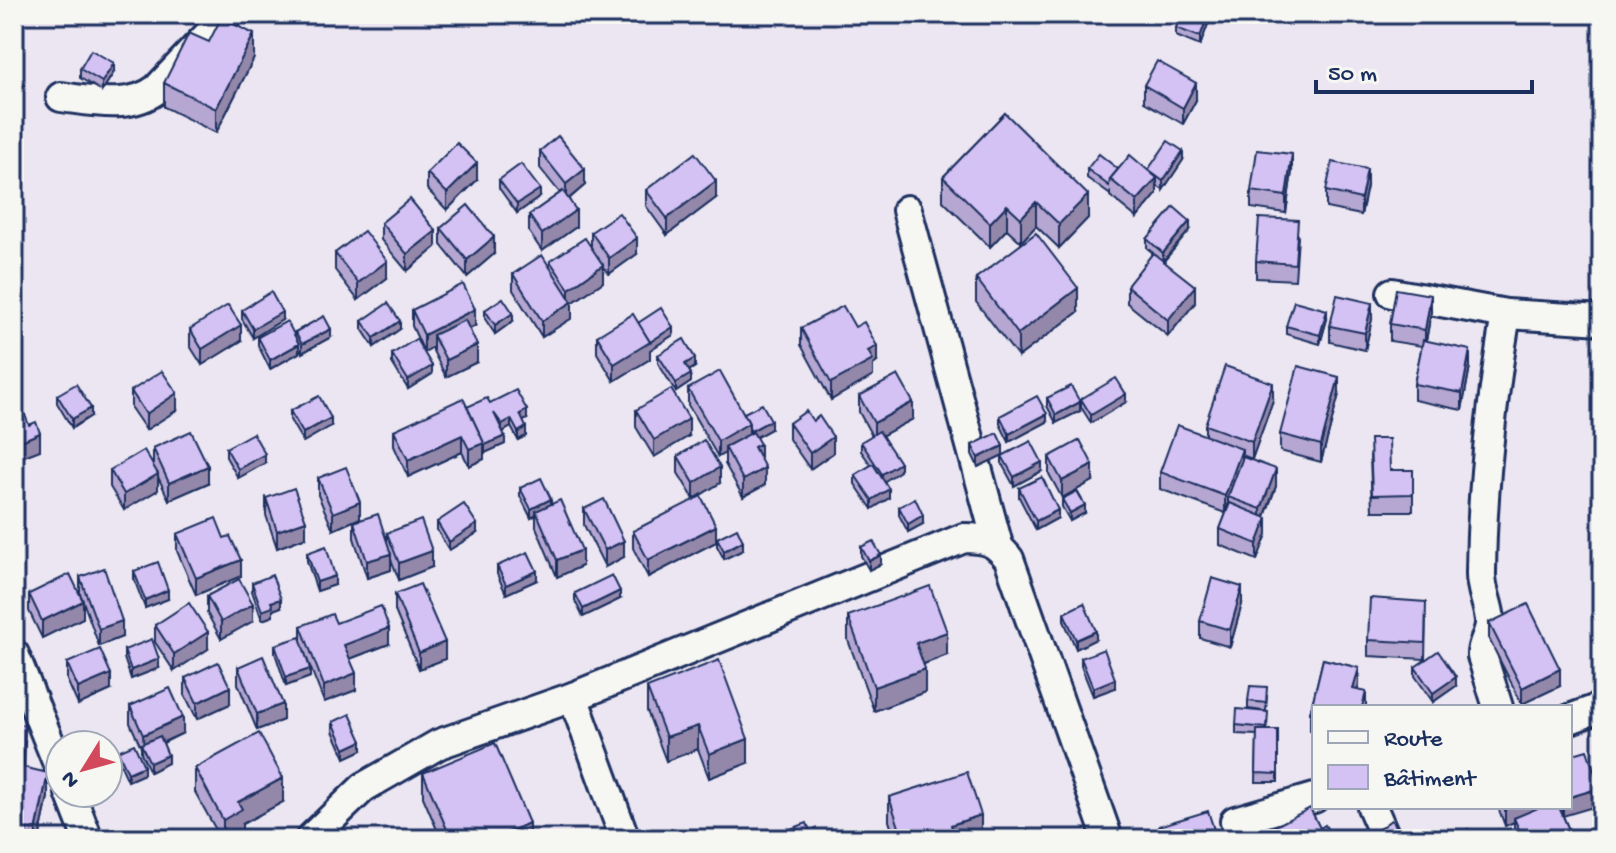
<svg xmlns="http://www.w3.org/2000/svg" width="1616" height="853" font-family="'Gochi Hand',sans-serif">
  <rect width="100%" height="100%" fill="#ece6f2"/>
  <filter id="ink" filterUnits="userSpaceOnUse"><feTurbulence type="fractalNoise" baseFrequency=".0125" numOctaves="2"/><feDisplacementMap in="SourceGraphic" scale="16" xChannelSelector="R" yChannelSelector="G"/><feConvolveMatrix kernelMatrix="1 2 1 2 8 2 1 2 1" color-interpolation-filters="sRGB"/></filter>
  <g filter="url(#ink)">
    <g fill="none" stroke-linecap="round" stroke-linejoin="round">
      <defs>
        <g id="minor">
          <path d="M61 97C93 101 130 110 157 89L228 14"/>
          <polyline points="907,210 998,545"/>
          <polyline points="1392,293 1506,314 1602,320"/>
          <polyline points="14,654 60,769"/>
          <polyline points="573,697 625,839"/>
          <path d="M1498 707 1482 656C1481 643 1491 634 1490 621 1489 604 1480 589 1481 572 1482 486 1492 399 1506 314"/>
          <polyline points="1570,719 1602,707"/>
          <polyline points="70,793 88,839"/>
          <polyline points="1372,807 1386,839"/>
          <polyline points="1235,821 1314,798"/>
          <path d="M310 839 364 787 439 744 573 697 964 538C986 538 996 542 1009 559L1108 839"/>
        </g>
      </defs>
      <use href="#minor" stroke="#1b2f5e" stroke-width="34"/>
      <use href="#minor" stroke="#f6f6f2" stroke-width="28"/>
    </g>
    <g fill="#b5a7d1" stroke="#1b2f5e" stroke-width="2">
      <polygon points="1208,24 1200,46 1176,36 1176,28"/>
      <polygon points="209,42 254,58 216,133 164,107 164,83"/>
      <polygon points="80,69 114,72 102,91 80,78"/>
      <polygon points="1144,85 1196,100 1183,124 1144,102"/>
      <polygon points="1005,113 1088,218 1059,248 1036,226 1021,242 1007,229 990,247 943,201 943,177"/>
      <polygon points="540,151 585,185 569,199 576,227 542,251 529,232 529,215 560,193 540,168"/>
      <polygon points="1183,160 1163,190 1157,186 1157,194 1137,218 1110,196 1110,193 1109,194 1087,178 1087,169 1148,170"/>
      <polygon points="1292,171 1286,213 1251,208 1251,191"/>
      <polygon points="427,173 477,180 447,210 427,189"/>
      <polygon points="499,180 540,197 517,213 499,188"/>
      <polygon points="1367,186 1361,215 1326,208 1326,191"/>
      <polygon points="646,190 716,198 667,235 646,206"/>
      <polygon points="381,223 436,247 407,271 381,240"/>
      <polygon points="441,228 494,254 467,277 441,245"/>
      <polygon points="1190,230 1164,261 1195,303 1168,336 1127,303 1127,286 1153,253 1147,248 1147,239"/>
      <polygon points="591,232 637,254 609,274 603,267 603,282 572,303 572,318 542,337 513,290 513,274 550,267 550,261 591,247"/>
      <polygon points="1298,237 1295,280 1256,278 1256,261"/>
      <polygon points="335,253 387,278 358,300 335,270"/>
      <polygon points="976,278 1078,312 1018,357 976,302"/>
      <polygon points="242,310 282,320 253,338 242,319"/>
      <polygon points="412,310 475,326 470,329 477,362 446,377 433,351 433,347 424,352 412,326"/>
      <polygon points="485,310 513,321 495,334 485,319"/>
      <polygon points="1431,312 1426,341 1470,366 1462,410 1414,400 1414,384 1422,346 1390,341 1390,324"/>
      <polygon points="1327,319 1320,344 1286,334 1286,326"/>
      <polygon points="1372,319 1365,350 1330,342 1330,326"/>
      <polygon points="362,321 400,329 374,347 362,329"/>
      <polygon points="638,323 673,335 650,350 650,359 614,381 597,353 597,336"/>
      <polygon points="801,328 877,362 873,365 873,376 831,400 801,345"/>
      <polygon points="190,329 241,341 202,365 190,346"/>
      <polygon points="295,332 331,337 302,353 299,348 299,353 270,369 258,345 258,337 295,337"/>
      <polygon points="392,354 432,374 408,389 392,363"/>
      <polygon points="658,355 695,367 689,371 691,382 676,392 658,363"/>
      <polygon points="688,389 744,413 771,429 756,437 765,485 743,497 725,464 725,453 718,457 688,405"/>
      <polygon points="131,391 177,410 146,430 131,408"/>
      <polygon points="1339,394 1321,462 1280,451 1280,434"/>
      <polygon points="57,395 91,416 72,428 57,403"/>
      <polygon points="859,396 913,419 882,435 900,471 884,481 889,498 872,509 855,484 855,475 871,465 861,451 861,442 872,436 859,412"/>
      <polygon points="1047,398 1080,411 1056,423 1047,406"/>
      <polygon points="1081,399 1126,402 1091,423 1081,407"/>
      <polygon points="1273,400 1252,459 1242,455 1242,458 1276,486 1265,517 1267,534 1257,560 1220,545 1220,529 1228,508 1228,504 1225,513 1160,489 1160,472 1205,435 1205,425"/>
      <polygon points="490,403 527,419 523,421 526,436 518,440 511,427 503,432 505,444 485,453 484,451 484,459 469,466 462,452 408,477 394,446 394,430 467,407"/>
      <polygon points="636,410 689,436 654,457 636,427"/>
      <polygon points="290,411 331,426 303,442 290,420"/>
      <polygon points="1000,416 1047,422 1009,442 1000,424"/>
      <polygon points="813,421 833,453 810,469 789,439 789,423"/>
      <polygon points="972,445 1003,455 978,467 972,454"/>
      <polygon points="153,448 208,483 169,500 158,477 158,490 124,510 110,487 110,470 153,464"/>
      <polygon points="226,448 265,463 238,478 226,457"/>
      <polygon points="678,456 720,483 694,499 678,473"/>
      <polygon points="1002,456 1042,471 1014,486 1002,464"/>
      <polygon points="1370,456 1390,470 1413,470 1413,511 1372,511"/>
      <polygon points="1049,457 1093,481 1062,498 1049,474"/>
      <polygon points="318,478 360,518 333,530 318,495"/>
      <polygon points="520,488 551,504 582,566 557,577 536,527 536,515 531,518 520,496"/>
      <polygon points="1019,488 1058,518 1036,530 1019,497"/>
      <polygon points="266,498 306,537 277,548 266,515"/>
      <polygon points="1062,499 1085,513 1070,521 1062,507"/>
      <polygon points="899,507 923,524 908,532 899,515"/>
      <polygon points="584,509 624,557 605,567 584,525"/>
      <polygon points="354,522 387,542 387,533 432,567 399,580 391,559 391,570 367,578 354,538"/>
      <polygon points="437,522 477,533 449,550 437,530"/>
      <polygon points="633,531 716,542 648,577 633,548"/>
      <polygon points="177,534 224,538 241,576 196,595 177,551"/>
      <polygon points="717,538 743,550 724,559 717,546"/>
      <polygon points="861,547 881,564 869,570 861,556"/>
      <polygon points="307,553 335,585 317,591 307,561"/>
      <polygon points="497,566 537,580 506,594 497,574"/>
      <polygon points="134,571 168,599 145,608 134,579"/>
      <polygon points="80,577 122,637 99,646 83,601 83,618 42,638 29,611 29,594 83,601 80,593"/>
      <polygon points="252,583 281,607 273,610 273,616 262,620 252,591"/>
      <polygon points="575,593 620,599 583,617 575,601"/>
      <polygon points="395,594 445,659 419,669 395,611"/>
      <polygon points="207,596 253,621 221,639 207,613"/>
      <polygon points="1242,604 1230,647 1200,638 1200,621"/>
      <polygon points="1064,613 1096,639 1076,649 1064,621"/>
      <polygon points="848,616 947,655 924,664 925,692 874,711 848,640"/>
      <polygon points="1426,618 1425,659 1368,656 1368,640"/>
      <polygon points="336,623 389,644 350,659 356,690 324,702 304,651 310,677 286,686 275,653 275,645 301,642 301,626"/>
      <polygon points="1489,623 1560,686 1522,704 1489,639"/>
      <polygon points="155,625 208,649 174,671 155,642"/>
      <polygon points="124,650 159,668 131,679 124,658"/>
      <polygon points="1081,658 1115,688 1093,696 1081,666"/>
      <polygon points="1323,659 1359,668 1359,685 1357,690 1366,692 1366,707 1314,707 1314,730 1310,730 1310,713"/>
      <polygon points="67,663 111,690 78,705 67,680"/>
      <polygon points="238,667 283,720 257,730 238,684"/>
      <polygon points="1415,667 1456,686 1433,702 1415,676"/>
      <polygon points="185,678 230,704 197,719 185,695"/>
      <polygon points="647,688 748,763 709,778 698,749 666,761 647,711"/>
      <polygon points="1267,696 1266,711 1267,730 1278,730 1278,782 1256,782 1257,735 1236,734 1236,725 1263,711 1248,709 1248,701"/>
      <polygon points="130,706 183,733 163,743 168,763 150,772 141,753 141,747 130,723"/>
      <polygon points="333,722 362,750 345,758 333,731"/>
      <polygon points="14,724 25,741 24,767 48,797 39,839 14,839"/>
      <polygon points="118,751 144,774 128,781 118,759"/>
      <polygon points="195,768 283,802 242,824 242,833 231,839 221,839 195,792"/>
      <polygon points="423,773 529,839 441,839 423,797"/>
      <polygon points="889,797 981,839 895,839 889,821"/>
      <polygon points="1498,807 1559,807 1573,839 1516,839 1514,835 1514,822 1505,826"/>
    </g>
    <g fill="#9488aa" stroke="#1b2f5e" stroke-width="2">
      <polygon points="1208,15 1208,24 1200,46 1200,37"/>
      <polygon points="254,34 254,58 216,133 216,109"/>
      <polygon points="114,63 114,72 102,91 102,82"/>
      <polygon points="1196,83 1196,100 1183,124 1183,108"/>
      <polygon points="21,101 21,125 14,138 14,114"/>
      <polygon points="1183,151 1183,160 1163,190 1163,181"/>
      <polygon points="1292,154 1292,171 1286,213 1286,196"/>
      <polygon points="477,163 477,180 447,210 447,193"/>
      <polygon points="585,169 585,185 566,201 566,184"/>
      <polygon points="1367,169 1367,186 1361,215 1361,199"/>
      <polygon points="1157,178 1157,194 1137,218 1137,201"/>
      <polygon points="716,181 716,198 667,235 667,218"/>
      <polygon points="540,189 540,197 517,213 517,204"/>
      <polygon points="1088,195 1088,218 1059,248 1059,224"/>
      <polygon points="1036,202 1036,226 1021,242 1021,218"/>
      <polygon points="1007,205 1007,229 990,247 990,223"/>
      <polygon points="576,210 576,227 542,251 542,234"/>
      <polygon points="1190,221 1190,230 1163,261 1163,253"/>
      <polygon points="436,231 436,247 407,271 407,254"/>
      <polygon points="494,237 494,254 467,277 467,260"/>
      <polygon points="637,238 637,254 609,274 609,258"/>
      <polygon points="387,261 387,278 358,300 358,283"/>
      <polygon points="603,265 603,282 572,303 572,318 542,337 542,321 569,304 569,289"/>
      <polygon points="1195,286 1195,303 1168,336 1168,320"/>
      <polygon points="1078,288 1078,312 1018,357 1018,334"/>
      <polygon points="1431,295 1431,312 1425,347 1425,330"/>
      <polygon points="1372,303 1372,319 1365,350 1365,333"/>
      <polygon points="475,309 475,326 438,345 433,335 433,347 424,352 424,335"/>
      <polygon points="1327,310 1327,319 1320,344 1320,335"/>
      <polygon points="282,312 282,320 253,338 253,329"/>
      <polygon points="513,313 513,321 495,334 495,325"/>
      <polygon points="400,321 400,329 374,347 374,338"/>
      <polygon points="241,325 241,341 202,365 202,349"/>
      <polygon points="673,327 673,335 650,350 650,359 614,381 614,364"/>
      <polygon points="331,329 331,337 302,353 302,344"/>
      <polygon points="299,344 299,353 270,369 270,360"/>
      <polygon points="477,345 477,362 446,377 446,360"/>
      <polygon points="877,346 877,362 873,365 873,376 831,400 831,383 868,351"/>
      <polygon points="1470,350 1470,366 1462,410 1462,393"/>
      <polygon points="695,358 695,367 685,373 685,364"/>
      <polygon points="432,366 432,374 408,389 408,380"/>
      <polygon points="691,374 691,382 676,392 676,383"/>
      <polygon points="1339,377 1339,394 1321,462 1321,445"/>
      <polygon points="1273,383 1273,400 1252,459 1252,442"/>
      <polygon points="177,393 177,410 146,430 146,414"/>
      <polygon points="1126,394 1126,402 1091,423 1091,415"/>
      <polygon points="913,402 913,419 874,440 874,423"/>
      <polygon points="1080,402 1080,411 1056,423 1056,415"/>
      <polygon points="91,408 91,416 72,428 72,419"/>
      <polygon points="527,410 527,419 520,423 520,414"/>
      <polygon points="1047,414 1047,422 1009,442 1009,434"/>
      <polygon points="331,418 331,426 303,442 303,433"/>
      <polygon points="511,419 511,427 502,432 502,424"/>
      <polygon points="689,419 689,436 654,457 654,440"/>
      <polygon points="771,420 771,429 751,440 751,431"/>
      <polygon points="749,423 749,439 725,447 725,453 718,457 718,441"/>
      <polygon points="526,427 526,436 518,440 518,432"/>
      <polygon points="40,433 40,450 14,460 14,444"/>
      <polygon points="462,435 462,452 408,477 408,460"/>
      <polygon points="505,436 505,444 485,453 485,445"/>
      <polygon points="833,437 833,453 810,469 810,453"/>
      <polygon points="484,443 484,459 469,466 469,449"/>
      <polygon points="760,444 760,461 754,447"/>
      <polygon points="1003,446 1003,455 978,467 978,458"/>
      <polygon points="1242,449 1242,465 1228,497 1228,504 1225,513 1225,496"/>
      <polygon points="265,454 265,463 238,478 238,469"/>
      <polygon points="1042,462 1042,471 1014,486 1014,477"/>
      <polygon points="900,463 900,471 882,483 882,474"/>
      <polygon points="1093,465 1093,481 1062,498 1062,481"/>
      <polygon points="208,466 208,483 169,500 169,483"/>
      <polygon points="720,467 720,483 694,499 694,483"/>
      <polygon points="765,468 765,485 743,497 743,480"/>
      <polygon points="1276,469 1276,486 1261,526 1261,509"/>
      <polygon points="158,474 158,490 124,510 124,494"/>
      <polygon points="889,489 889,498 872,509 872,500"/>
      <polygon points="551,499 551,508 536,511 536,515 531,518 531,509"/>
      <polygon points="360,502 360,518 333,530 333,513"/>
      <polygon points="1085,505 1085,513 1070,521 1070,513"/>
      <polygon points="1058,510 1058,518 1036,530 1036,521"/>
      <polygon points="923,515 923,524 908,532 908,524"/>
      <polygon points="1267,518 1267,534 1257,560 1257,544"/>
      <polygon points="306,521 306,537 277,548 277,531"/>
      <polygon points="477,524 477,533 449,550 449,542"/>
      <polygon points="716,526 716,542 648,577 648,560"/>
      <polygon points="624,541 624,557 605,567 605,550"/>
      <polygon points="743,541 743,550 724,559 724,551"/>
      <polygon points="582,550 582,566 557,577 557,560"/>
      <polygon points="432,551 432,567 399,580 399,563"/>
      <polygon points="391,554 391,570 367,578 367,561"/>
      <polygon points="881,555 881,564 869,570 869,561"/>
      <polygon points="241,560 241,576 196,595 196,578"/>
      <polygon points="537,571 537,580 506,594 506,585"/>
      <polygon points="335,576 335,585 317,591 317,582"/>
      <polygon points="1242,587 1242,604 1230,647 1230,630"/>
      <polygon points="168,590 168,599 145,608 145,600"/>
      <polygon points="620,591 620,599 583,617 583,609"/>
      <polygon points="281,599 281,607 273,610 273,616 262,620 262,611 271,602"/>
      <polygon points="83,601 83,618 42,638 42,621"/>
      <polygon points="253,604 253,621 221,639 221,622"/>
      <polygon points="122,621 122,637 99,646 99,629"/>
      <polygon points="389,628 389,644 344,661 344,645"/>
      <polygon points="1096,631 1096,639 1076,649 1076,640"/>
      <polygon points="208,632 208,649 174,671 174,654"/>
      <polygon points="947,632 947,655 916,667 916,643"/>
      <polygon points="445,642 445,659 419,669 419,653"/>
      <polygon points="159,659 159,668 131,679 131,670"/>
      <polygon points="1359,668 1359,685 1353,706 1353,689"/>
      <polygon points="310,669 310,677 286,686 286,677"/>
      <polygon points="925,669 925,692 874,711 874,687"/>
      <polygon points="1560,669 1560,686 1522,704 1522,688"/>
      <polygon points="356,673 356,690 324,702 324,686"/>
      <polygon points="111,674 111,690 78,705 78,688"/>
      <polygon points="1456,677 1456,686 1433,702 1433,693"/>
      <polygon points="1115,679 1115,688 1093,696 1093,688"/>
      <polygon points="230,687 230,704 197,719 197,703"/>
      <polygon points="283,704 283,720 257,730 257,714"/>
      <polygon points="183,717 183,733 144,751 143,735"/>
      <polygon points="698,726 698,749 666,761 666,737"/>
      <polygon points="748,739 748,763 709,778 709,754"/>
      <polygon points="362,741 362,750 345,758 345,749"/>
      <polygon points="168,755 168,763 150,772 150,763"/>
      <polygon points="144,766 144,774 128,781 128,773"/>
      <polygon points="48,773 48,797 39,839 36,839 36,831"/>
      <polygon points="283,778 283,802 242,824 242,833 231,839 223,839 223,820 238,802"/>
      <polygon points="1600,788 1600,805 1563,816 1563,807 1570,807 1570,797"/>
      <polygon points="1511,807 1546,807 1514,818 1514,822 1505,826 1505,809"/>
      <polygon points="981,815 981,839 951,839 951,825"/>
      <polygon points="529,823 529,839 492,839"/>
    </g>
    <g fill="#d3c2f3" stroke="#1b2f5e" stroke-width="2">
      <polygon points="1181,14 1205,14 1208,15 1200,37 1176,28"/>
      <polygon points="221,18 254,34 216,109 164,83 189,33 209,42"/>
      <polygon points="91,50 114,63 102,82 80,69"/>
      <polygon points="1157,61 1196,83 1183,108 1144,85"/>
      <polygon points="14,97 21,101 14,114"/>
      <polygon points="1005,113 1088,195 1059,224 1036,202 1021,218 1007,205 990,223 943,177"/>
      <polygon points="558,136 585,169 566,184 540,151"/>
      <polygon points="1168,141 1183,151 1163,181 1148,170"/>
      <polygon points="457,143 477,163 447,193 427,173"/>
      <polygon points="1257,150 1292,154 1286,196 1251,191"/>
      <polygon points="695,153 716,181 667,218 646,190"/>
      <polygon points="1099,154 1118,169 1110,179 1109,186 1087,169"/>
      <polygon points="1130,155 1157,178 1137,201 1110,179"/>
      <polygon points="1332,162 1367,169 1361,199 1326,191"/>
      <polygon points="521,164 540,189 517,204 499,180"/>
      <polygon points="563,191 576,210 542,234 529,215"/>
      <polygon points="410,199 436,231 407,254 381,223"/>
      <polygon points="468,205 494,237 467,260 441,228"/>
      <polygon points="1174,207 1190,221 1163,253 1147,239"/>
      <polygon points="619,213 637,238 609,258 591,232"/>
      <polygon points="1259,218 1298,220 1295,264 1256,261"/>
      <polygon points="364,231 387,261 358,283 335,253"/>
      <polygon points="1036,233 1078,288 1018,334 976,278"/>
      <polygon points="585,238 603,265 569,289 550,261"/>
      <polygon points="1153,253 1195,286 1168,320 1127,286"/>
      <polygon points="542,255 572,302 542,321 513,274"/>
      <polygon points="463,284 475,309 424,335 412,310"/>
      <polygon points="1396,289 1431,295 1425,330 1390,324"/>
      <polygon points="271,292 282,312 253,329 242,310"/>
      <polygon points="1337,295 1372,303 1365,333 1330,326"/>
      <polygon points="503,298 513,313 495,325 485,310"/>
      <polygon points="1294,301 1327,310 1320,335 1286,326"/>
      <polygon points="388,303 400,321 374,338 362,321"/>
      <polygon points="228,305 241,325 202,349 190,329"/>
      <polygon points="843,306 855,327 864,322 877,346 868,351 873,360 831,383 801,328"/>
      <polygon points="661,308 673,327 650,342 638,323"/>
      <polygon points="633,314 650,342 614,364 597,336"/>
      <polygon points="324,316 331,329 302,344 295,332"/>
      <polygon points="465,320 477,345 446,360 433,335"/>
      <polygon points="287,321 299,344 270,360 258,337"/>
      <polygon points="416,339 432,366 408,380 392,354"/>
      <polygon points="684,339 695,358 685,364 691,374 676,383 658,355"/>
      <polygon points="1423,340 1470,350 1462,393 1414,384"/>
      <polygon points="1225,366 1273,383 1252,442 1205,425"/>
      <polygon points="1298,366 1339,377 1321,445 1280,434"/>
      <polygon points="162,371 177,393 146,414 131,391"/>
      <polygon points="720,371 749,423 718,441 688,389"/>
      <polygon points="898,375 913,402 874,423 859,396"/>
      <polygon points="1116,378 1126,394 1091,415 1081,399"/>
      <polygon points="76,384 91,408 72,419 57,395"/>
      <polygon points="1071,386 1080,402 1056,415 1047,398"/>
      <polygon points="671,389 689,419 654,440 636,410"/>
      <polygon points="516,390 527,410 520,414 526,427 518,432 511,419 502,424 494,413 505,436 485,445 467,407 487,398 490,403"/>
      <polygon points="319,396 331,418 303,433 290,411"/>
      <polygon points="1037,396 1047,414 1009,434 1000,416"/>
      <polygon points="463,398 484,443 469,449 462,435 408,460 394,430"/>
      <polygon points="762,404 771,420 751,431 749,428 749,423 744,413"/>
      <polygon points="23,410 29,425 36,422 40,433 14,444 14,414"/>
      <polygon points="806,411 813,421 819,416 833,437 810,453 789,423"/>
      <polygon points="1177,425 1242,449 1225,496 1160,472"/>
      <polygon points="191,431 208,466 169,483 153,448"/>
      <polygon points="879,431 900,463 882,474 861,442"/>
      <polygon points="753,432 760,444 754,447 765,468 743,480 725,447"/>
      <polygon points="253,433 265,454 238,469 226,448"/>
      <polygon points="997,433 1003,446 978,458 972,445"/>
      <polygon points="1370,439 1389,439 1390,470 1413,470 1413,494 1372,495"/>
      <polygon points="704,440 720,467 694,483 678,456"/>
      <polygon points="1080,440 1093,465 1062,481 1049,457"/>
      <polygon points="1031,441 1042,462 1014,477 1002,456"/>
      <polygon points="144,450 158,474 124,494 110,470"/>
      <polygon points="1243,457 1276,469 1261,509 1228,497"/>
      <polygon points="873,464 889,489 872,500 855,475"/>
      <polygon points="346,467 360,502 333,513 318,478"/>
      <polygon points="1042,477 1058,510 1036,521 1019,488"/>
      <polygon points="541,478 551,499 531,509 520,488"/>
      <polygon points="294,488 306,521 277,531 266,498"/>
      <polygon points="1077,491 1085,505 1070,513 1062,499"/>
      <polygon points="701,496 716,526 648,560 633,531"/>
      <polygon points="915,498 923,515 908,524 899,507"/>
      <polygon points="604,499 624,541 605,550 584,509"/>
      <polygon points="560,500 582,550 557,560 536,511"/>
      <polygon points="1230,503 1267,518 1257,544 1220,529"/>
      <polygon points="464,504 477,524 449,542 437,522"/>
      <polygon points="378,514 391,554 367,561 354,522"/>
      <polygon points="216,518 224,538 230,536 241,560 196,578 177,534"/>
      <polygon points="421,520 432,551 399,563 387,533"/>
      <polygon points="737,528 743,541 724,551 717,538"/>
      <polygon points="873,541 881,555 869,561 861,547"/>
      <polygon points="326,546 335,576 317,582 307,553"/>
      <polygon points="528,552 537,571 506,585 497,566"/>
      <polygon points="158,562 168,590 145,600 134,571"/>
      <polygon points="104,568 122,621 99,629 80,577"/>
      <polygon points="70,574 83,601 42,621 29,594"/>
      <polygon points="272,575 281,599 271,602 273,607 262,611 252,583"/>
      <polygon points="612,575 620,591 583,609 575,593"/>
      <polygon points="1212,578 1242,587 1230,630 1200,621"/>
      <polygon points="239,579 253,604 221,622 207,596"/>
      <polygon points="420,584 445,642 419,653 395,594"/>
      <polygon points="930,586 947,632 916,643 925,669 874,687 848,616"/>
      <polygon points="1370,598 1426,602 1425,643 1368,640"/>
      <polygon points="189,603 208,632 174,654 155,625"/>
      <polygon points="1084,603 1096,631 1076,640 1064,613"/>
      <polygon points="1528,604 1560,669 1522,688 1489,623"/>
      <polygon points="381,606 389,628 344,645 356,673 324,686 301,626 332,614 336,623"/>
      <polygon points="300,637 310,669 286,677 275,645"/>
      <polygon points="152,639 159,659 131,670 124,650"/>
      <polygon points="100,649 111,674 78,688 67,663"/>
      <polygon points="1104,649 1115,679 1093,688 1081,658"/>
      <polygon points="1438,651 1456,677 1433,693 1415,667"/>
      <polygon points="263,656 283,704 257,714 238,667"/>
      <polygon points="1323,659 1359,668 1353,689 1366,692 1362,707 1314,707 1314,714 1310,713"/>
      <polygon points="719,660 748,739 709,754 698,726 666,737 647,688"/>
      <polygon points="218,662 230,687 197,703 185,678"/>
      <polygon points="1250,686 1267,687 1266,703 1248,701"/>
      <polygon points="170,688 183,717 143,735 130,706"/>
      <polygon points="1237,709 1268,712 1267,728 1236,725"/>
      <polygon points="350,714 362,741 345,749 333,722"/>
      <polygon points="14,724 25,725 23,763 14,763"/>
      <polygon points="1257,730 1278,730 1278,774 1256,773"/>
      <polygon points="259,733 283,778 238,802 242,809 223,820 195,768"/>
      <polygon points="160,736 168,755 150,763 141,744"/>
      <polygon points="495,743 529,823 492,839 451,839 423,773"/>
      <polygon points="134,744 144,766 128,773 118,751"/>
      <polygon points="1587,750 1600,788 1570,797 1570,755"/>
      <polygon points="14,765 48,773 36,831 14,826"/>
      <polygon points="967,772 981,815 951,825 955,839 903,839 889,797"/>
      <polygon points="1540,807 1559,807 1573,839 1523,839 1514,818"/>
      <polygon points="1310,808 1320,828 1325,825 1333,839 1273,839 1268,830"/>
      <polygon points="1208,811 1217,839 1163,839 1159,826"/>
      <polygon points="1391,820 1405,839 1380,839 1375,832"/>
      <polygon points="807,823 813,839 763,839"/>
      <polygon points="1468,829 1473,839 1446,839"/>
      <polygon points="213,830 216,839 191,839"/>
      <polygon points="1483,833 1486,839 1473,839 1472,838"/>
    </g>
  </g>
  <rect width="1616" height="853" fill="none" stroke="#f6f6f2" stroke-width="48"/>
  <rect x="24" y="24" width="1568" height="805" fill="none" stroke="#1b2f5e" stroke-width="3" filter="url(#ink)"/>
  <rect x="1312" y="705" width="260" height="104" fill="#f6f6f2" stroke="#9ea6b7" stroke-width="2"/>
  <rect x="1328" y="731" width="40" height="12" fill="#f6f6f2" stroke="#9ea6b7" stroke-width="2"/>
  <text x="1384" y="745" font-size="24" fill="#1b2f5e">Route</text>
  <rect x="1328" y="765" width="40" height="24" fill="#d3c2f3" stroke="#9ea6b7" stroke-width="2"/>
  <text x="1384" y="785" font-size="24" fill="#1b2f5e">Bâtiment</text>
  <g transform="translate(84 769) rotate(233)"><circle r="38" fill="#f6f6f2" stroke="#9ea6b7" stroke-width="2"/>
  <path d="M0-6L14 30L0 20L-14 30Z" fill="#d1495b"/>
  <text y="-12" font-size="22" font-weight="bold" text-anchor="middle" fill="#1b2f5e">N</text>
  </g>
  <path d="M1316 80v12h216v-12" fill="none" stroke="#1b2f5e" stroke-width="4"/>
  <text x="1328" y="80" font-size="24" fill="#1b2f5e" stroke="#f6f6f2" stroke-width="6" paint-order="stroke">50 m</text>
</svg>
